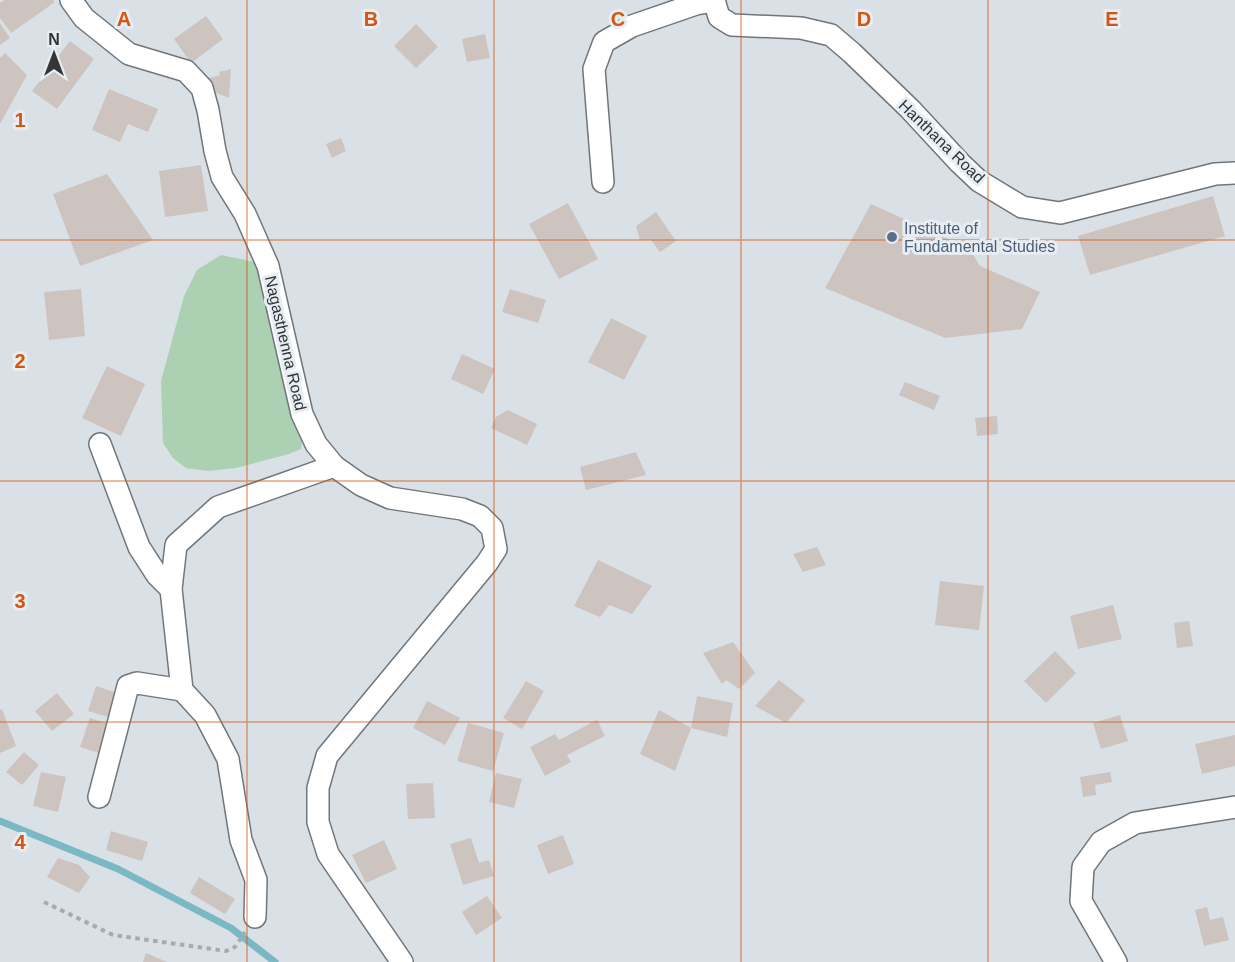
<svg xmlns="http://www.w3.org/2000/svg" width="1235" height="962" font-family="Arial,sans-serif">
  <rect width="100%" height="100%" fill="#d9e0e6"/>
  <polygon fill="#acd0b2" points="221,255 260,263 303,431 301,449 289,454 236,468 208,471 186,468 173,458 163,443 161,381 184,296 197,270"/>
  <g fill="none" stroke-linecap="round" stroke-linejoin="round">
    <polyline stroke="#7ab8c4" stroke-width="7" points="0,821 118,869 231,928 275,962"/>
  </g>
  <g fill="#cdc4c0">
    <polygon points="4,0 53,0 55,2 11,33 0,18 0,3"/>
    <polygon points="206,16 223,39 191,63 174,39"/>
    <polygon points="0,23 10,38 0,45"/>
    <polygon points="416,24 438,47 416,68 394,46"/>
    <polygon points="485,34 490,58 467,62 462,39"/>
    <polygon points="70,41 94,59 57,109 32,91"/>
    <polygon points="5,53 27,75 0,124 0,58"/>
    <polygon points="231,69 229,98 212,91 209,78 220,75 219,72"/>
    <polygon points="109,89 158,109 148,132 128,124 120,142 92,130"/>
    <polygon points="341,138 346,151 332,158 326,144"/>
    <polygon points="201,165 208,211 165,217 159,171"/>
    <polygon points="107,174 153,240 80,266 53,194"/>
    <polygon points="1213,196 1225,236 1090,275 1078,236"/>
    <polygon points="568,203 598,259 559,279 529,224"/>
    <polygon points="871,204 970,249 980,266 1040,292 1022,329 945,338 825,288"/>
    <polygon points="656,212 676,241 660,252 651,240 640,240 636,226"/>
    <polygon points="81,289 85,336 49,340 44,292"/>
    <polygon points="510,289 546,300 538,323 502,312"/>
    <polygon points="611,318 647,336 624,380 588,362"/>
    <polygon points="462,354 495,369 483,394 451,379"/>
    <polygon points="107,366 145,384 121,436 82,418"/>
    <polygon points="905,382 940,396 934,410 899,395"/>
    <polygon points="508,410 537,424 527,445 491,428 496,417"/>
    <polygon points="997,416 998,434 977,436 975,418"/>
    <polygon points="636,452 646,475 586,490 580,467"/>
    <polygon points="817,547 826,565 803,572 793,554"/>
    <polygon points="598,560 652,586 632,614 609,605 600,617 574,606"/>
    <polygon points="940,581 984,586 979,630 935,625"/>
    <polygon points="1113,605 1122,639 1078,649 1070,616"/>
    <polygon points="1189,621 1193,646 1177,648 1174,623"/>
    <polygon points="733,642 755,673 739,689 726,680 722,684 703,653"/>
    <polygon points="1055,651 1076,673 1046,703 1024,681"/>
    <polygon points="779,680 805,700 786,723 755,706"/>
    <polygon points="526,681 544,691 522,729 503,718"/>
    <polygon points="96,686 123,695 115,719 88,711"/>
    <polygon points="57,693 74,714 52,731 35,711"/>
    <polygon points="697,696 733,703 727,737 691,728"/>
    <polygon points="427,701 460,718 445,745 413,728"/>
    <polygon points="2,709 16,746 0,753 0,710"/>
    <polygon points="659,710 691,728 675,771 640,754"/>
    <polygon points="1120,715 1128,741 1101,749 1093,723"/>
    <polygon points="90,718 115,726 105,755 80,747"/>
    <polygon points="597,720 605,736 567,755 571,762 545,776 530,747 555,734 559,740"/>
    <polygon points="468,723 504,733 493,771 457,761"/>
    <polygon points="1235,735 1235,766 1202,774 1195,744"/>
    <polygon points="24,752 39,765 22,785 6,772"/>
    <polygon points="41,772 66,777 58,812 33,806"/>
    <polygon points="1110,772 1112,782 1095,785 1096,795 1083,797 1080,777"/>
    <polygon points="496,773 522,779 514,808 489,802"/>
    <polygon points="433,783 435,818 408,819 406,784"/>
    <polygon points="111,831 148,842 142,861 106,850"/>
    <polygon points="563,835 574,864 548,874 537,845"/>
    <polygon points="471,838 479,863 489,860 494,876 463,885 450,844"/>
    <polygon points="384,840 397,869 366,883 352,855"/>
    <polygon points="58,858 79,865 90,877 79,893 47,877"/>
    <polygon points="199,877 235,899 225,914 190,893"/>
    <polygon points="487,896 502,918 476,935 462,912"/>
    <polygon points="1207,907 1210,920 1223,917 1229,940 1204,946 1195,910"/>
    <polygon points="146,953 167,962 143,962"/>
  </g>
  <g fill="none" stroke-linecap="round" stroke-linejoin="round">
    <defs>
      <g id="minor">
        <polyline points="71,0 84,18 129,54 186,71 202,88 208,110 215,151 222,177 245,214 268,266 302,414 316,444 334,466 361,485 390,498 462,509 480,516 492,528 496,549 487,563 327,756 318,788 318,822 328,854 402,962"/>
        <polyline points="714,0 719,17 732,25 801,28 831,35 852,53 910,109 960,163 979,181 1022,207 1060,213 1215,174 1235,173"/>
        <polyline points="603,182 594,69 604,42 632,26 696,4 714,1"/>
        <polyline points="100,444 139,547 157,575 171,589"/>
        <polyline points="99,797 128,686 137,683 182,690"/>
        <polyline points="255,917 256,880 241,840 228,759 205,715 182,690 171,589 176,545 218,507 334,466"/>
        <polyline points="1116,962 1081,901 1083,867 1101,842 1135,823 1235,807"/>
      </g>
    </defs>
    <use href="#minor" stroke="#70767c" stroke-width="24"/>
    <polyline stroke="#a5abb0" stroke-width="4" stroke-dasharray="4.5 4.5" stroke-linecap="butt" points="44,902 113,935 226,951 235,947 245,932"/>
    <use href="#minor" stroke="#fff" stroke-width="21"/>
  </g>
  <path fill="none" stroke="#d65510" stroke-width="1.5" stroke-opacity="0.55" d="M247 0V962M494 0V962M741 0V962M988 0V962M0 240H1235M0 481H1235M0 722H1235"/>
  <circle fill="#5c6f8a" stroke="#e6edf3" stroke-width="2" cx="892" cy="237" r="6"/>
  <g text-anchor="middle" stroke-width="6" stroke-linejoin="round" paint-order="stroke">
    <g font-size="16" fill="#333538" stroke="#e6edf3">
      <text transform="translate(942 141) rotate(44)" y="6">Hanthana Road</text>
      <text transform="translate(286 343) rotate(77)" y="6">Nagasthenna Road</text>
    </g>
    <g font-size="16" fill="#4e5e75" stroke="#e6edf3" text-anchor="start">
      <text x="904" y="234">Institute of<tspan x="904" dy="18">Fundamental Studies</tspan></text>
    </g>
  </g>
  <g font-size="20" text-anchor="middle" font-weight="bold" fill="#d65510" stroke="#e6edf3" stroke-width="6" stroke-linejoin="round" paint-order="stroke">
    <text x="124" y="26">A</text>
    <text x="371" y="26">B</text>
    <text x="618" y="26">C</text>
    <text x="864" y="26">D</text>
    <text x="1112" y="26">E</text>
    <text x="20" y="127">1</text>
    <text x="20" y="368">2</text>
    <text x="20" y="608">3</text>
    <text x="20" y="849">4</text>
  </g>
  <g transform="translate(54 54)" stroke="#e6edf3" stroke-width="4.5" paint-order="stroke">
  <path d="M0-4.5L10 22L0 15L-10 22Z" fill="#333538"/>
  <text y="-9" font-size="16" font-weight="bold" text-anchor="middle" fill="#333538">N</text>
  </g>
</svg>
